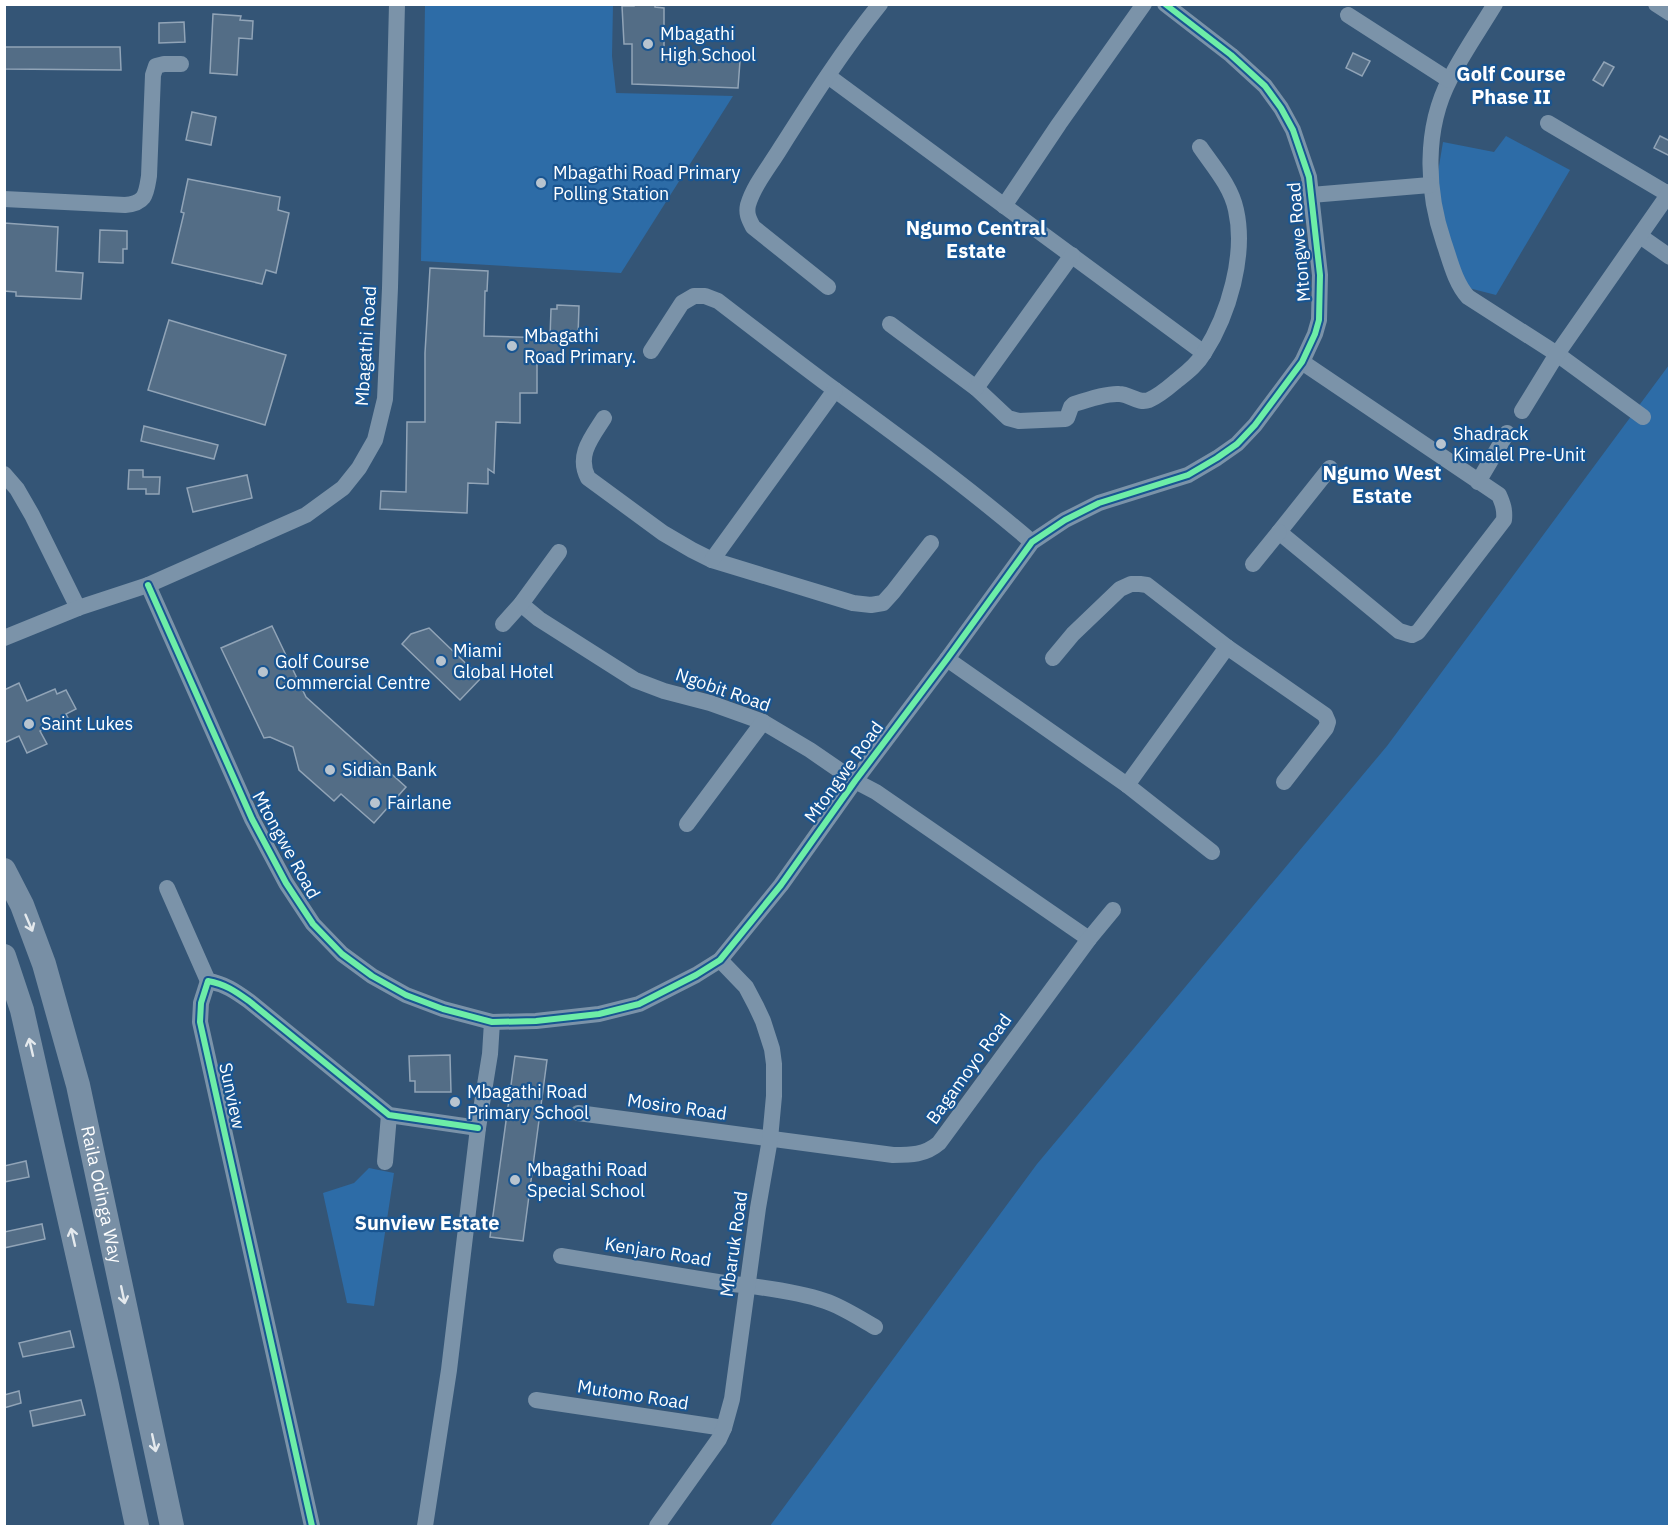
<svg xmlns="http://www.w3.org/2000/svg" width="1674" height="1531" font-family="'IBM Plex Sans',sans-serif">
  <rect width="100%" height="100%" fill="#345576"/>
  <g fill="#2d6ca7">
    <polygon points="425,5 613,5 612,56 616,93 733,96 621,273 421,261"/>
    <polygon points="1506,136 1570,170 1496,295 1461,286 1433,202 1443,142 1494,152"/>
    <polygon points="1669,365 1669,1526 770,1526 1037,1164 1387,746"/>
    <polygon points="369,1168 394,1173 374,1306 347,1303 323,1193 354,1183"/>
  </g>
  <g fill="#536d86" stroke="#91a4b7" stroke-width="1.5">
    <polygon points="634,4 655,4 655,7 664,8 664,59 740,61 738,88 632,84 632,44 624,44 622,6 634,6"/>
    <polygon points="213,14 241,16 240,20 253,21 252,39 239,38 237,75 210,73"/>
    <polygon points="184,22 185,42 159,43 159,23"/>
    <polygon points="4,47 120,47 121,70 4,69"/>
    <polygon points="1353,53 1370,61 1362,76 1346,68"/>
    <polygon points="1604,62 1614,67 1603,86 1593,80"/>
    <polygon points="192,112 216,117 211,145 186,140"/>
    <polygon points="1660,136 1670,141 1670,156 1654,148"/>
    <polygon points="188,179 280,197 278,210 289,213 276,273 266,270 262,284 172,263 184,213 181,212"/>
    <polygon points="4,223 58,227 56,271 83,273 81,299 16,296 16,292 4,291"/>
    <polygon points="100,230 127,231 127,249 123,249 123,263 99,262"/>
    <polygon points="430,268 488,271 487,291 485,291 484,336 550,338 551,309 557,309 557,305 579,306 578,336 562,335 562,359 537,358 537,393 520,393 520,423 496,422 494,473 488,469 488,484 468,483 467,513 380,509 381,491 406,492 407,422 425,422 425,353"/>
    <polygon points="169,320 286,355 265,425 148,390"/>
    <polygon points="144,426 218,445 214,459 141,441"/>
    <polygon points="129,470 143,470 143,477 160,477 159,494 146,494 146,489 128,489"/>
    <polygon points="247,475 252,498 193,512 187,488"/>
    <polygon points="272,626 306,697 406,787 374,823 341,794 334,801 299,770 293,747 270,737 264,738 221,648"/>
    <polygon points="429,628 481,678 460,700 402,644 411,634"/>
    <polygon points="19,683 27,701 55,689 57,694 66,690 76,709 66,714 68,718 40,731 47,744 27,753 19,736 4,743 4,690"/>
    <polygon points="450,1055 451,1092 415,1092 415,1081 410,1081 409,1056"/>
    <polygon points="515,1056 547,1060 523,1241 490,1237"/>
    <polygon points="26,1161 29,1177 4,1182 4,1166"/>
    <polygon points="42,1224 45,1239 4,1248 4,1232"/>
    <polygon points="70,1331 74,1347 23,1357 19,1343"/>
    <polygon points="19,1391 21,1403 4,1408 4,1395"/>
    <polygon points="81,1400 85,1415 33,1426 30,1411"/>
  </g>
  <g fill="none" stroke-linecap="round" stroke-linejoin="round">
    <g stroke="#7b93a9" stroke-width="16">
      <path d="M1495 4C1480 29 1463 53 1450 79 1424 128 1426 191 1444 243 1450 260 1455 283 1468 297L1557 354 1643 417"/>
      <polyline points="1656,4 1670,13"/>
      <polyline points="1348,15 1449,80"/>
      <polyline points="828,76 1204,353"/>
      <polyline points="1548,123 1668,194"/>
      <polyline points="1311,195 1430,185"/>
      <path d="M4 199 125 205C146 203 146 194 149 176L153 75 156 66 164 64H181"/>
      <polyline points="1004,206 1059,124 1144,4"/>
      <polyline points="1640,236 1670,257"/>
      <path d="M828 287 753 227C749 219 746 214 748 205 754 185 769 167 780 149 811 100 843 50 880 4"/>
      <path d="M890 324 976 388 1008 418 1019 421 1065 419 1067 418 1071 407 1074 404C1086 400 1107 393 1119 394 1130 394 1138 404 1149 400 1158 396 1168 388 1175 382 1186 373 1197 365 1204 353 1229 314 1246 255 1236 210 1231 186 1213 166 1200 147"/>
      <path d="M651 351 682 303 694 296H705L718 301C757 331 796 361 835 390 902 439 969 488 1032 542"/>
      <path d="M1302 362 1499 495C1503 504 1505 510 1504 520L1418 632 1412 635 1399 631 1279 532 1330 468"/>
      <polyline points="976,388 1072,255"/>
      <polyline points="1522,411 1557,354 1670,192"/>
      <path d="M604 418C592 437 576 455 588 478L663 533 692 550 712 560 853 603 871 605 883 603 893 592 931 543"/>
      <polyline points="4,474 17,489 32,515 78,608"/>
      <polyline points="1478,482 1507,433"/>
      <polyline points="712,560 835,390"/>
      <polyline points="1253,564 1279,532"/>
      <polyline points="148,585 252,819 286,883 313,924 342,954 372,976 406,995 443,1009 492,1022 536,1021 599,1014 639,1004 696,975 720,960 781,885 855,781 947,659 1032,542 1065,520 1099,503 1188,475 1217,458 1237,444 1255,425 1302,362 1315,334 1319,320 1320,275 1309,177 1293,130 1281,108 1265,86 1231,55 1165,4"/>
      <polyline points="521,604 539,619 635,680 664,691 710,703 763,722 810,750 855,781 876,792 1089,939"/>
      <polyline points="503,624 521,604 559,552"/>
      <polyline points="4,638 78,608 148,585 306,515 343,488 359,468 375,440 385,399 390,288 397,4"/>
      <polyline points="1053,658 1073,634 1120,589 1131,584 1140,584 1147,585 1227,647 1325,715 1328,722 1326,728 1284,782"/>
      <polyline points="947,659 1127,785 1212,852"/>
      <polyline points="1127,785 1227,647"/>
      <polyline points="687,824 763,722"/>
      <polyline points="167,888 208,981"/>
      <path d="M578 1113 893 1155C911 1155 925 1155 939 1143L1089 939 1113 910"/>
      <polyline points="385,1162 389,1115"/>
      <path d="M561 1256 724 1283C754 1286 796 1291 825 1301 843 1307 859 1318 875 1327"/>
      <polyline points="536,1400 724,1428"/>
      <path d="M312 1526 200 1022 201 1003 208 981C225 984 235 991 249 1001L389 1115 478 1128"/>
      <polyline points="425,1526 449,1370 478,1128 490,1054 492,1022"/>
      <polyline points="657,1526 719,1439 724,1428 732,1399 758,1208 770,1139 774,1096 774,1064 772,1049 763,1021 756,1006 746,987 720,960"/>
    </g>
    <g stroke="#788fa5" stroke-width="24">
      <path id="s1" d="M4 870 22 905 44 964 78 1085 172 1526"/>
      <polyline points="4,956 22,1010 107,1385 137,1526"/>
    </g>
    <defs>
      <g id="cycleway">
        <polyline points="148,585 252,819 286,883 313,924 342,954 372,976 406,995 443,1009 492,1022 536,1021 599,1014 639,1004 696,975 720,960 781,885 855,781 947,659 1032,542 1065,520 1099,503 1188,475 1217,458 1237,444 1255,425 1302,362 1315,334 1319,320 1320,275 1309,177 1293,130 1281,108 1265,86 1231,55 1165,4"/>
        <path d="M312 1526 200 1022 201 1003 208 981C225 984 235 991 249 1001L389 1115 478 1128"/>
      </g>
    </defs>
    <use href="#cycleway" stroke="#195591" stroke-width="10"/>
    <use href="#cycleway" stroke="#6deda7" stroke-width="6"/>
  </g>
  <defs><path id="oneway-shaft" d="M-6 0H5M1.5-3L5.5 0L1.5 3" fill="none" stroke-width="1.6" stroke-linecap="round" stroke-linejoin="round" transform="scale(1.5)"/></defs>
  <g stroke="#e4e9ed">
    <use href="#oneway-shaft" transform="translate(29 923) rotate(67)"/>
    <use href="#oneway-shaft" transform="translate(31 1047) rotate(-103)"/>
    <use href="#oneway-shaft" transform="translate(73 1237) rotate(-103)"/>
    <use href="#oneway-shaft" transform="translate(123 1295) rotate(78)"/>
    <use href="#oneway-shaft" transform="translate(154 1443) rotate(78)"/>
  </g>
  <g fill="#b8c4cf" stroke="#195591" stroke-width="2">
    <circle cx="648" cy="44" r="6"/>
    <circle cx="541" cy="183" r="6"/>
    <circle cx="512" cy="346" r="6"/>
    <circle cx="1441" cy="444" r="6"/>
    <circle cx="441" cy="661" r="6"/>
    <circle cx="263" cy="672" r="6"/>
    <circle cx="29" cy="724" r="6"/>
    <circle cx="330" cy="770" r="6"/>
    <circle cx="375" cy="803" r="6"/>
    <circle cx="455" cy="1102" r="6"/>
    <circle cx="515" cy="1180" r="6"/>
  </g>
  <g text-anchor="middle" stroke-width="4.5" stroke-linejoin="round" paint-order="stroke">
    <g font-size="18" fill="#fff" stroke="#195591" text-anchor="start">
      <text x="660" y="40">Mbagathi<tspan x="660" dy="21">High School</tspan></text>
      <text x="553" y="179">Mbagathi Road Primary<tspan x="553" dy="21">Polling Station</tspan></text>
      <text x="524" y="342">Mbagathi<tspan x="524" dy="21">Road Primary.</tspan></text>
      <text x="1453" y="440">Shadrack<tspan x="1453" dy="21">Kimalel Pre-Unit</tspan></text>
      <text x="453" y="657">Miami<tspan x="453" dy="21">Global Hotel</tspan></text>
      <text x="275" y="668">Golf Course<tspan x="275" dy="21">Commercial Centre</tspan></text>
      <text x="41" y="730">Saint Lukes</text>
      <text x="342" y="776">Sidian Bank</text>
      <text x="387" y="809">Fairlane</text>
      <text x="467" y="1098">Mbagathi Road<tspan x="467" dy="21">Primary School</tspan></text>
      <text x="527" y="1176">Mbagathi Road<tspan x="527" dy="21">Special School</tspan></text>
    </g>
    <g font-size="18" fill="#fff" stroke="#195591">
      <text transform="translate(1299 242) rotate(-95)" y="6">Mtongwe Road</text>
      <text transform="translate(366 346) rotate(-86)" y="6">Mbagathi Road</text>
      <text transform="translate(723 690) rotate(19)" y="6">Ngobit Road</text>
      <text transform="translate(844 772) rotate(-54)" y="6">Mtongwe Road</text>
      <text transform="translate(286 845) rotate(61)" y="6">Mtongwe Road</text>
      <text transform="translate(969 1069) rotate(-54)" y="6">Bagamoyo Road</text>
      <text transform="translate(232 1096) rotate(78)" y="6">Sunview</text>
      <text transform="translate(677 1107) rotate(8)" y="6">Mosiro Road</text>
      <text dy="6" stroke="none"><textPath href="#s1" startOffset="340">Raila Odinga Way</textPath></text>
      <text transform="translate(734 1244) rotate(-82)" y="6">Mbaruk Road</text>
      <text transform="translate(658 1252) rotate(9)" y="6">Kenjaro Road</text>
      <text transform="translate(633 1395) rotate(9)" y="6">Mutomo Road</text>
    </g>
    <g font-size="20" font-weight="bold" fill="#fff" stroke="#195591">
      <text x="1511" y="81">Golf Course<tspan x="1511" dy="23">Phase II</tspan></text>
      <text x="976" y="235">Ngumo Central<tspan x="976" dy="23">Estate</tspan></text>
      <text x="1382" y="480">Ngumo West<tspan x="1382" dy="23">Estate</tspan></text>
      <text x="427" y="1230">Sunview Estate</text>
    </g>
  </g>
  <rect width="1674" height="1531" fill="none" stroke="#ffffff" stroke-width="12"/>
</svg>
